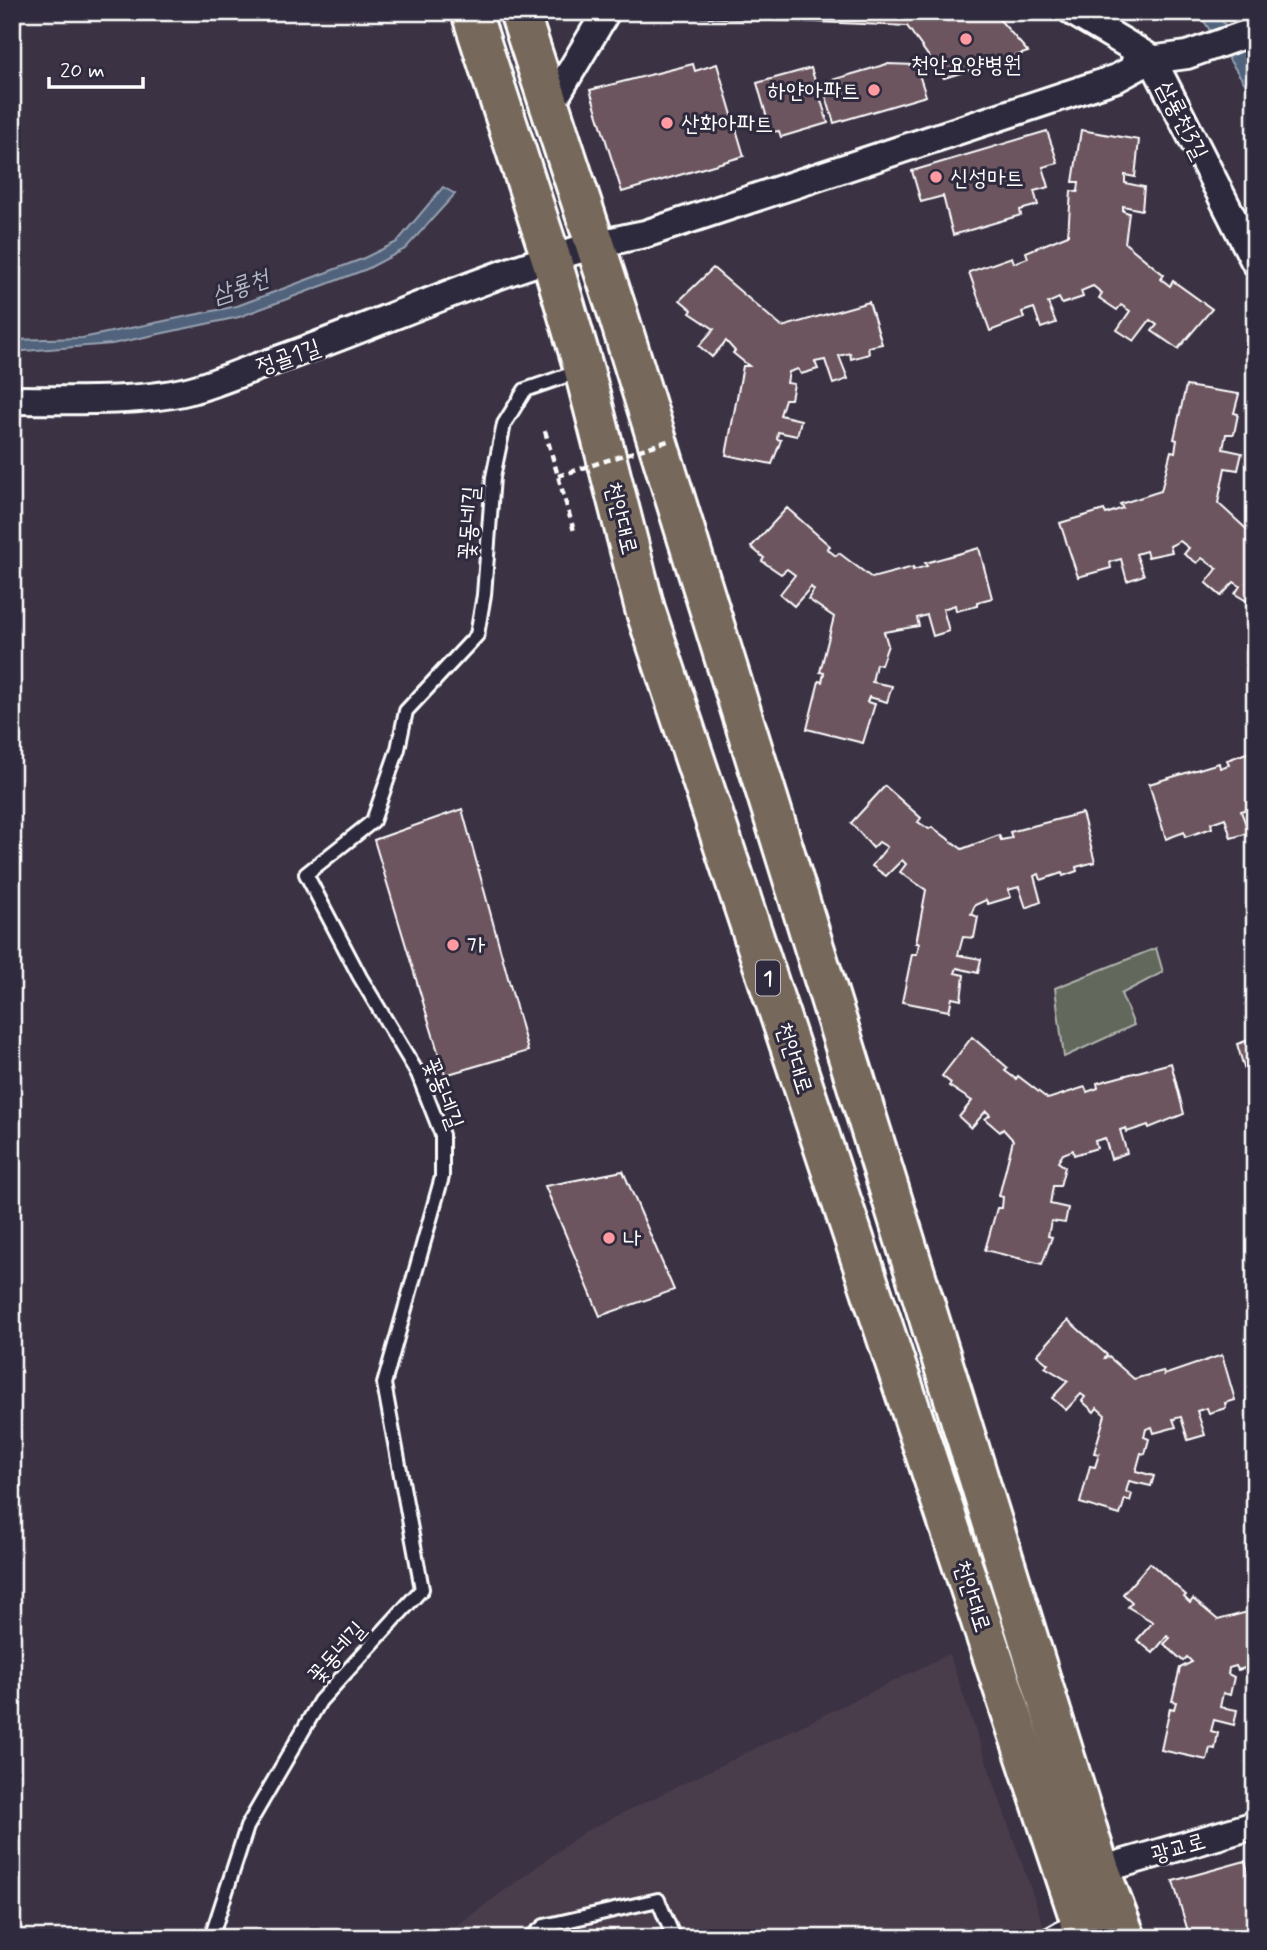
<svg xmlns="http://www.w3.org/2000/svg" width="1267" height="1950" font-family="Mynerve,'Poor Story',sans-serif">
  <rect width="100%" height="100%" fill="#3b3244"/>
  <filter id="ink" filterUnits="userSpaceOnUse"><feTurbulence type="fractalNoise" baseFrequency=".0143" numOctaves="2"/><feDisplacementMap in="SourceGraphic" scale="14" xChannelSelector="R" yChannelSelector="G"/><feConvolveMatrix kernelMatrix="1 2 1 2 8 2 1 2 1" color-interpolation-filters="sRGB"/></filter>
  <g filter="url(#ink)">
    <polygon fill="#4a3c4c" points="949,1654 1048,1938 440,1938 584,1832"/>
    <polygon fill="#62685b" stroke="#b0b4ad" stroke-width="2" points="1156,948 1163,972 1121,994 1134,1025 1064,1057 1055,988"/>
    <g fill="#51637c" stroke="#97a1b0" stroke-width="2">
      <polygon points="1198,12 1215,12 1245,50 1255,68 1255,99"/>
      <polygon points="443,187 455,194 405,249 367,269 239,317 112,344 12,352 12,340 82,338 237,306 362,259 397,242"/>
    </g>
    <g fill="#6c545e" stroke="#fff" stroke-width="2">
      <polygon points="679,12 993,12 1028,52 944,78 907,26 678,16"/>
      <polygon points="693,64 695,71 717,64 744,156 622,192 590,90"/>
      <polygon points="887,64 916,65 926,96 834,123 822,83"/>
      <polygon points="811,68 828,123 781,137 779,131 771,132 757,83"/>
      <polygon points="1081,130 1139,140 1135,177 1125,175 1125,183 1144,187 1142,210 1123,206 1123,211 1129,213 1125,243 1164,275 1161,279 1170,286 1173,281 1212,309 1178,349 1152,331 1157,325 1150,320 1134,341 1117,330 1130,311 1121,305 1117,310 1099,298 1102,293 1093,286 1081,291 1083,297 1062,304 1059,298 1048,303 1056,323 1041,328 1034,308 1022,312 1024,318 990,331 969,272 1012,257 1014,263 1028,258 1026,252 1068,235 1071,191 1078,192 1079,182 1073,182"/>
      <polygon points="1047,131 1058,163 1043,167 1049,187 1034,191 1038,205 1020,210 1021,215 953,235 943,196 921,202 912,171"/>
      <polygon points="713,268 782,327 869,302 882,344 868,347 869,354 851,359 850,353 839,356 848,379 833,384 825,360 815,362 818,369 801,374 798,369 789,372 787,383 794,384 791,399 785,399 780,415 801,420 797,436 778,432 777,439 781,440 772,464 726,455 743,366 749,366 733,353 735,351 726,341 712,357 699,346 714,329 690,313 692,310 680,300"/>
      <polygon points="1186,386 1239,394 1234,413 1238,414 1234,434 1226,434 1223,449 1242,453 1238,470 1225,468 1218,503 1255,537 1252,543 1255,606 1235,594 1240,586 1234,582 1221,596 1206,583 1217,569 1202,558 1197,563 1184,554 1189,548 1180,541 1170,546 1172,552 1148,557 1146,551 1136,554 1144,575 1127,581 1121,559 1110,562 1111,568 1078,577 1060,523 1104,510 1106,514 1123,508 1120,504 1161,491 1171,451 1175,452 1177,440 1174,439"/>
      <polygon points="787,508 830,546 827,549 836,556 839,553 872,578 913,567 913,570 927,566 925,563 979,548 992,598 977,602 977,606 956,611 955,605 943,609 949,631 933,636 927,615 917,618 919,626 884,632 888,645 881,665 876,664 872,682 892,686 887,702 869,697 867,702 875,704 863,743 807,729 819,681 822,682 824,673 820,672 834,617 808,599 814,590 811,587 794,606 780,594 795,575 787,569 781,574 762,561 764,558 751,547"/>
      <polygon points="1255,750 1255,813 1253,807 1241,811 1249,833 1231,838 1225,818 1211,823 1212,828 1185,837 1184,832 1166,839 1149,784 1219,763 1220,768 1229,765 1227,760"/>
      <polygon points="885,786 921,818 918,822 929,829 932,827 962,849 999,835 1001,840 1012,838 1010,832 1082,813 1095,862 1076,867 1077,871 1063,876 1062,873 1041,880 1039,874 1034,876 1041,902 1026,908 1019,887 1008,890 1011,897 988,904 986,900 975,905 971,914 978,917 974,938 963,937 958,955 981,959 978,973 957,968 955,973 964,975 961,1000 952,998 949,1011 902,1002 912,954 917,954 919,943 916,943 926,890 900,872 906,864 902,860 886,876 872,866 887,847 879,842 873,848 851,823"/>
      <polygon points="462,809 528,1051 445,1075 374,840"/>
      <polygon points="972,1037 1008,1068 1005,1071 1016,1079 1018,1076 1048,1099 1085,1087 1087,1092 1098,1088 1097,1083 1171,1063 1184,1114 1149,1128 1148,1125 1127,1132 1126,1128 1120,1130 1127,1153 1111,1159 1105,1138 1095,1141 1097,1148 1074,1155 1073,1150 1063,1154 1058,1162 1065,1167 1060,1186 1053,1186 1050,1204 1068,1208 1065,1223 1051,1221 1048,1236 1052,1237 1042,1264 985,1250 997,1208 1002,1208 1003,1197 999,1196 1013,1140 1003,1129 1000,1132 985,1119 990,1115 986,1111 971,1128 959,1117 972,1101 949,1086 951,1083 942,1076"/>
      <polygon points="1255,1038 1255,1098 1253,1098 1237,1044"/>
      <polygon points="623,1171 674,1290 600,1316 545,1186"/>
      <polygon points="1068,1320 1107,1355 1105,1358 1109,1357 1134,1379 1163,1371 1164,1375 1222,1355 1235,1400 1225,1403 1226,1408 1209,1413 1207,1408 1197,1411 1205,1435 1188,1440 1181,1417 1173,1419 1176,1427 1154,1433 1152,1427 1146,1429 1144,1437 1149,1439 1145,1454 1141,1453 1136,1471 1154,1476 1151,1486 1129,1481 1126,1492 1132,1494 1130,1501 1125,1499 1120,1515 1080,1503 1090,1466 1095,1467 1099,1454 1094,1453 1105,1415 1097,1408 1094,1412 1082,1401 1085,1397 1081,1394 1066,1410 1052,1398 1068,1381 1045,1367 1048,1364 1037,1355"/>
      <polygon points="1150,1563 1186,1595 1184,1597 1190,1603 1193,1599 1218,1620 1255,1610 1255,1665 1238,1670 1236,1666 1229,1668 1228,1674 1234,1677 1230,1695 1223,1693 1220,1707 1237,1710 1234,1725 1214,1720 1211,1731 1218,1733 1215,1749 1210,1748 1207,1760 1161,1750 1170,1708 1174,1709 1176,1702 1172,1701 1180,1668 1192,1662 1187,1657 1183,1661 1164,1644 1170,1638 1167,1636 1153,1653 1137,1640 1153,1622 1128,1607 1132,1602 1123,1594"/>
      <polygon points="1245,1861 1255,1895 1255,1938 1190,1938 1173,1881"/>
    </g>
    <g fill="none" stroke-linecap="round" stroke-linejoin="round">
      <defs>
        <g id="lane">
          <polyline points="211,1938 247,1827 320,1701 422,1589 384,1384 442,1177 442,1135 418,1074 360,977 306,874 373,821 398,749 406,711 477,635 484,595 493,477 504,424 525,390 580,371"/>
          <polyline points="530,1938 544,1926 658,1900 674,1938"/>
          <polyline points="1043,1938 1076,1919"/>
        </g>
        <g id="street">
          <polyline points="1073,12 1152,59 1255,262"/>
          <polyline points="1135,62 1187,55 1255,31"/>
          <polyline points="550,106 606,12"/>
          <path d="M12 400C66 400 135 403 187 391 213 385 238 373 263 365 390 322 513 259 645 234L1117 78 1152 59"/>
          <polyline points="1100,1870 1255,1825"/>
        </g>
        <g id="primary">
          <polyline points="471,12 551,258 584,370 645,609 1086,1938"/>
          <polyline points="519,12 617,311 1100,1870 1126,1938"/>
        </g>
      </defs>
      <use href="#lane" stroke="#fff" stroke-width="18"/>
      <use href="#street" stroke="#fff" stroke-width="32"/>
      <use href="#primary" stroke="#fff" stroke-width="44"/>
      <polyline stroke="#fff" stroke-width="4.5" stroke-dasharray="7 5" stroke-linecap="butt" points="545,431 574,531"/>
      <use href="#lane" stroke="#2f2a3d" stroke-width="12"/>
      <use href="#street" stroke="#2f2a3d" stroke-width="26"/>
      <use href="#primary" stroke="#76695c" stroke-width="38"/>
      <polyline stroke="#fff" stroke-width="4.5" stroke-dasharray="7 5" stroke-linecap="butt" points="558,476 668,441"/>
    </g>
  </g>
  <g fill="#ff9aa2" stroke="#2f2a3d" stroke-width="2.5">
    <circle cx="966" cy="39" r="7"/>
    <circle cx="874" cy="90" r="7"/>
    <circle cx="667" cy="123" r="7"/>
    <circle cx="936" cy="177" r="7"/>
    <circle cx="453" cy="945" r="7"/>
    <circle cx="609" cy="1238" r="7"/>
  </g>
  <g text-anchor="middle" stroke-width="6" stroke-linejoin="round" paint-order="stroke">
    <rect fill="#2f2a3d" stroke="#c1bfc5" stroke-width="2" x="756" y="960.5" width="24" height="35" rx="5"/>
    <g font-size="21" font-weight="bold" fill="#fff">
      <text x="768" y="985">1</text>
    </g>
    <g font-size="23" fill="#fff" stroke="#2f2a3d" text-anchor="start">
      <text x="966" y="72" text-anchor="middle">천안요양병원</text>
      <text x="860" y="98" text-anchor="end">하얀아파트</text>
      <text x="681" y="131">산화아파트</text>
      <text x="950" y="185">신성마트</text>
      <text x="467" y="953">가</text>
      <text x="623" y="1246">나</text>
    </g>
    <g font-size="23" fill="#fff" stroke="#2f2a3d">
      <text transform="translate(1183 120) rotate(63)" y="8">삼룡천3길</text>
      <text transform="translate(288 356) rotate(-19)" y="8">정골1길</text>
      <text transform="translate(622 518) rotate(76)" y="8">천안대로</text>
      <text transform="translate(468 523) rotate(-86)" y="8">꽃동네길</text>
      <text transform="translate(795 1058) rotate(72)" y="8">천안대로</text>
      <text transform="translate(444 1093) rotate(69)" y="8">꽃동네길</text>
      <text transform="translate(973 1596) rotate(72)" y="8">천안대로</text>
      <text transform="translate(336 1652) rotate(-48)" y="8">꽃동네길</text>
      <text transform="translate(1178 1847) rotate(-16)" y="8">광교로</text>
    </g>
    <g font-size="24" font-style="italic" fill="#b1b9c4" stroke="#2f2a3d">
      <text transform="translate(240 286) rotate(-19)" y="8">삼룡천</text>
    </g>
  </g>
  <rect width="1267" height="1950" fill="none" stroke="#2f2a3d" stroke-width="42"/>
  <rect x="21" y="21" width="1225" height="1908" fill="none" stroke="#fff" stroke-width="2.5" filter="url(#ink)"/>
  <path d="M49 77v10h94v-10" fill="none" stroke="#ffffff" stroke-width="3.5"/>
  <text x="60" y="77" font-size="21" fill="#ffffff" stroke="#2f2a3d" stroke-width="5" paint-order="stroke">20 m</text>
</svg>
